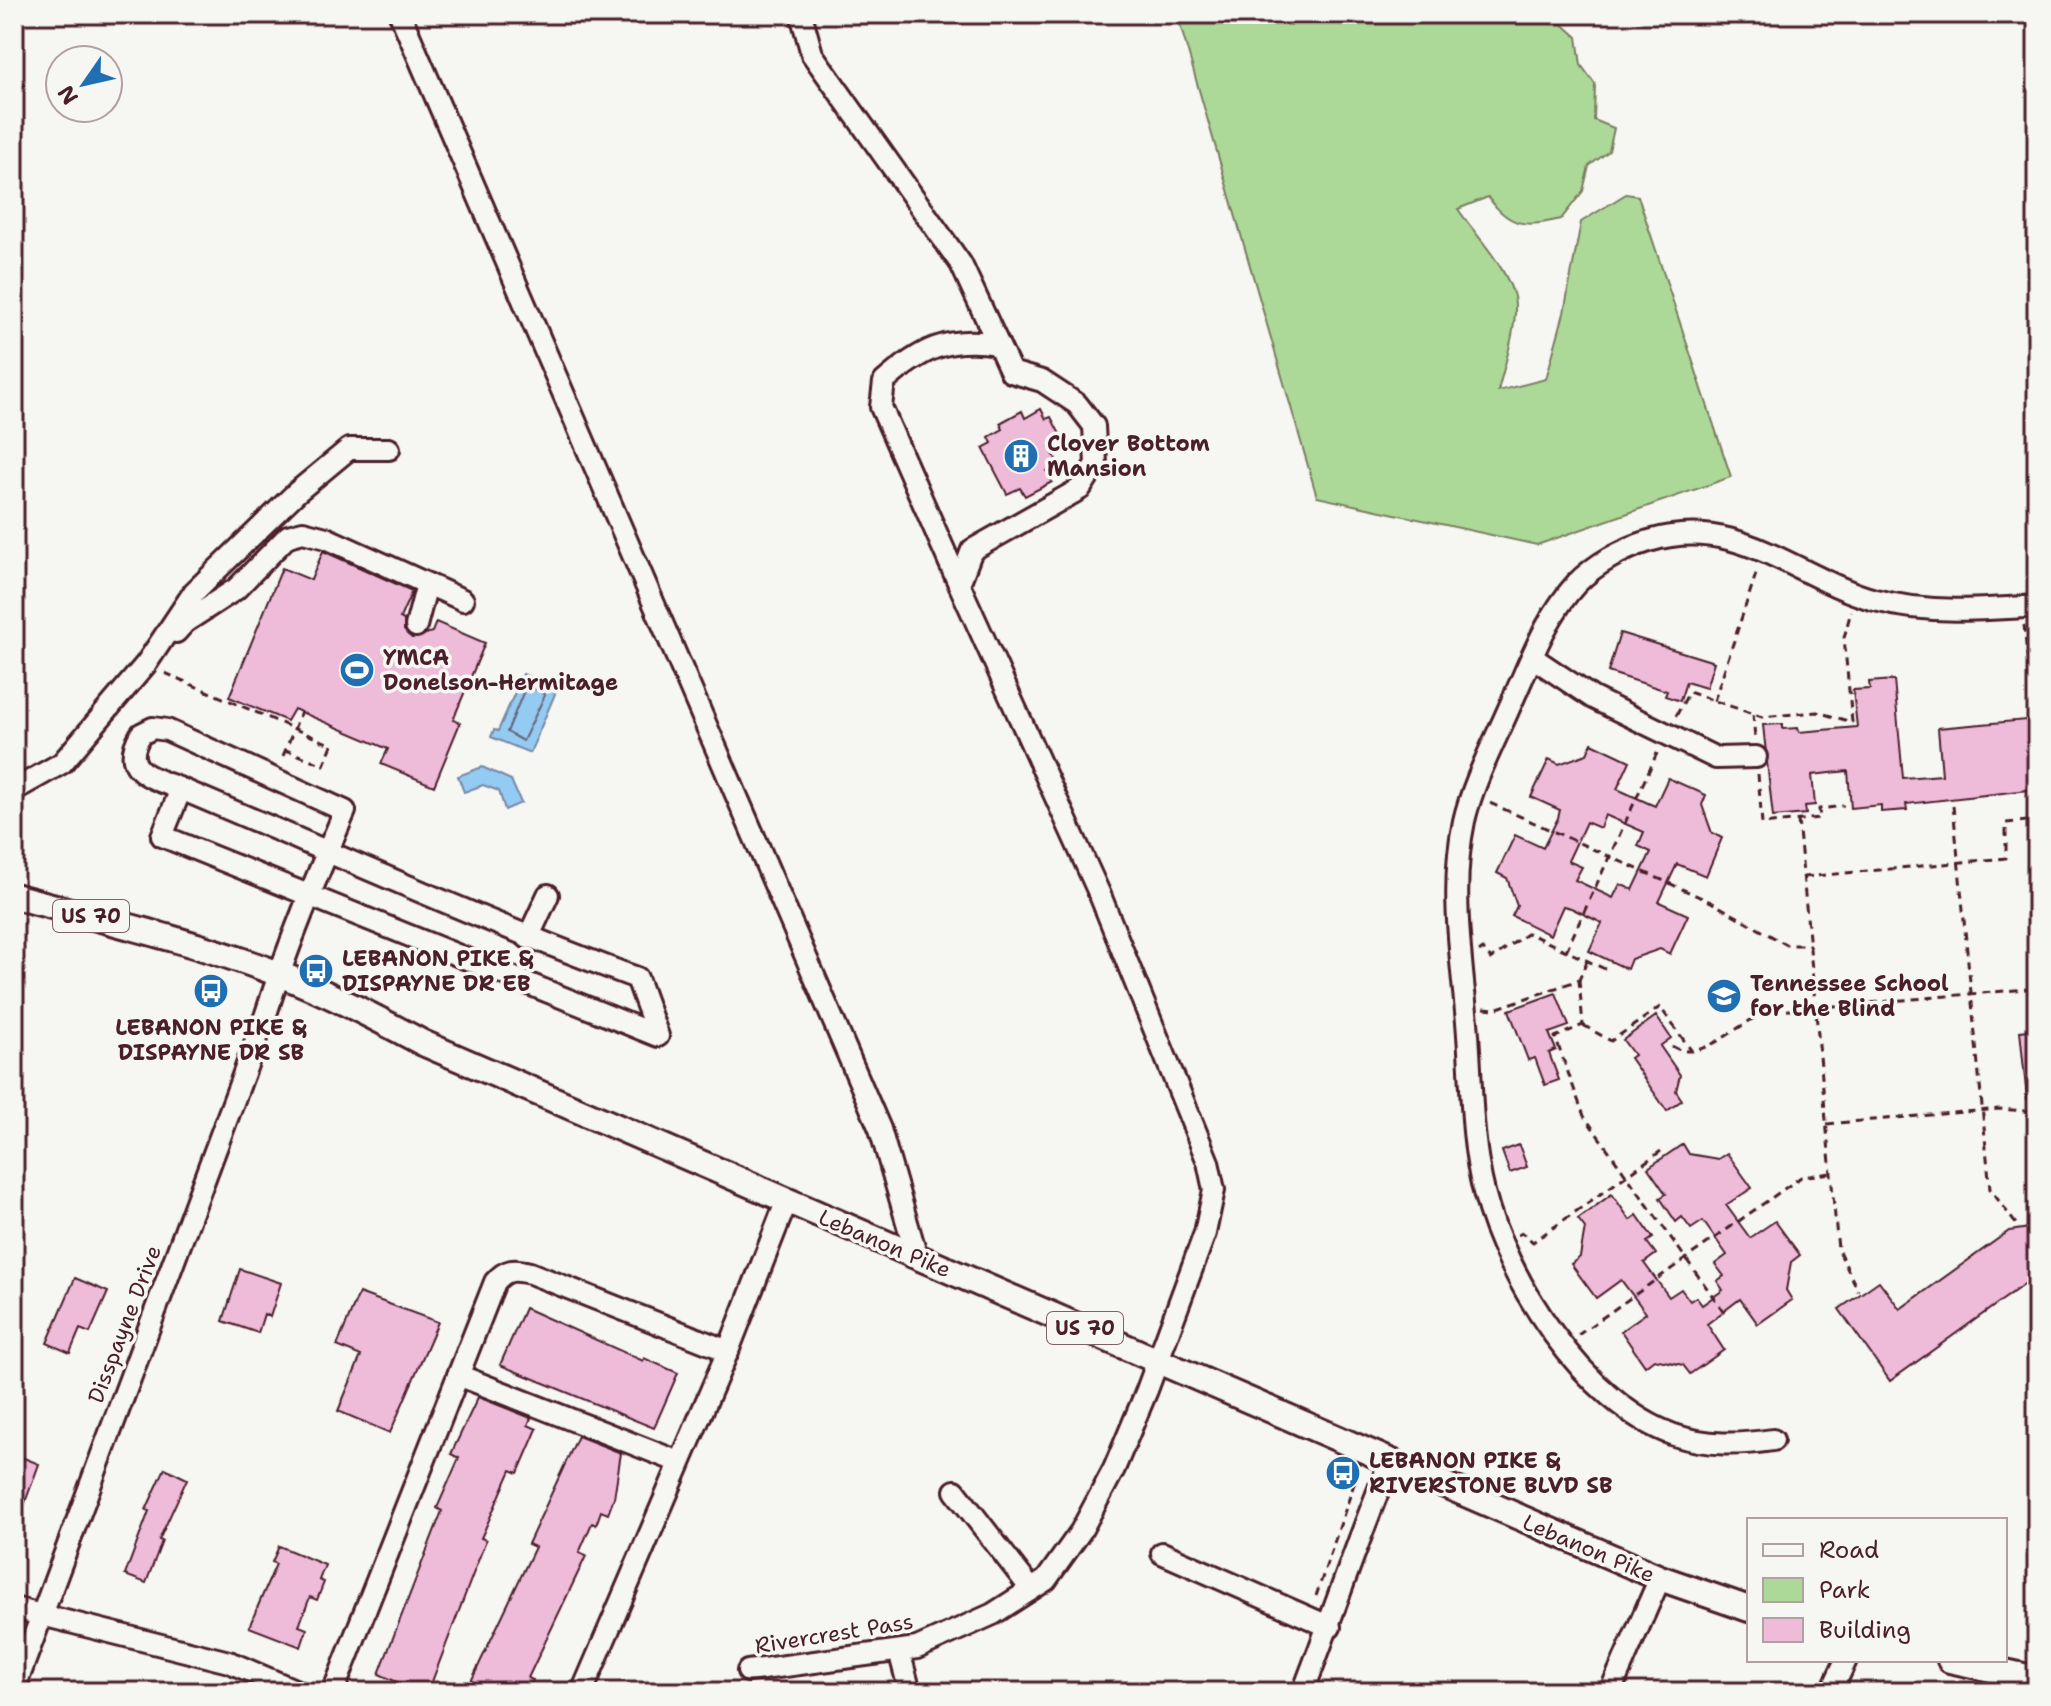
<svg xmlns="http://www.w3.org/2000/svg" width="2051" height="1706" font-family="'Shantell Sans',sans-serif">
  <rect width="100%" height="100%" fill="#f6f6f2"/>
  <filter id="ink" filterUnits="userSpaceOnUse"><feTurbulence type="fractalNoise" baseFrequency=".0125" numOctaves="2"/><feDisplacementMap in="SourceGraphic" scale="16" xChannelSelector="R" yChannelSelector="G"/><feConvolveMatrix kernelMatrix="1 2 1 2 8 2 1 2 1" color-interpolation-filters="sRGB"/></filter>
  <g filter="url(#ink)">
    <path fill="#acd998" stroke="#7b7c62" stroke-width="2" d="M1177 14H1510L1537 23 1558 20 1577 37 1581 65 1595 84 1594 120 1614 128 1609 151 1589 166 1583 191 1561 219C1526 227 1510 228 1488 197L1458 209C1476 236 1502 261 1513 293 1521 317 1504 366 1498 391L1546 379 1564 313 1581 222 1626 194 1638 196 1731 477 1537 545 1317 497Z"/>
    <g fill="#94cbf3" stroke="#7686a3" stroke-width="2">
      <polygon points="523,674 557,689 530,753 491,737 494,730 498,731"/>
      <polygon points="482,767 511,780 521,803 505,810 499,791 483,785 464,792 458,776"/>
    </g>
    <g fill="none" stroke-linecap="round" stroke-linejoin="round">
      <polygon stroke="#68647b" stroke-width="2" points="530,686 545,695 523,741 507,732 525,688"/>
    </g>
    <g fill="#eebbd9" stroke="#4a1f2b" stroke-width="2" fill-rule="evenodd">
      <polygon points="1041,409 1046,419 1051,417 1063,440 1050,447 1059,465 1047,471 1052,482 1025,496 1020,488 1007,494 983,448 992,443 989,437 1003,429 1000,423 1022,411 1025,418"/>
      <polygon points="323,551 412,591 400,618 404,620 404,630 412,638 432,632 436,622 485,643 453,720 460,723 434,786 381,764 388,749 294,709 287,721 229,697 282,568 311,580"/>
      <polygon points="1620,633 1714,662 1706,688 1686,682 1680,701 1665,696 1667,691 1608,672"/>
      <polygon points="1894,680 1903,778 1942,775 1938,728 2037,719 2037,789 1906,804 1907,810 1881,812 1881,805 1851,808 1848,771 1812,775 1815,805 1805,806 1806,814 1773,817 1763,725 1783,724 1783,729 1798,728 1799,732 1857,727 1853,690 1870,689 1869,682"/>
      <path d="M1592 743 1630 761 1617 789 1648 803 1655 806 1668 778 1706 795 1702 805 1712 833 1722 838 1706 876 1677 864 1659 902 1688 915 1670 954 1660 949 1631 959 1627 969 1589 951 1602 923 1571 908 1563 906 1550 935 1512 916 1517 906 1507 878 1497 873 1515 835 1543 848 1558 818 1560 810 1531 797 1549 759 1559 764 1587 754ZM1605 815 1644 832 1638 846 1651 852 1633 890 1620 884 1613 898 1575 880 1582 867 1568 861 1586 822 1600 828Z"/>
      <polygon points="1556,993 1569,1026 1549,1033 1556,1050 1549,1053 1559,1080 1545,1085 1535,1058 1528,1060 1509,1010"/>
      <polygon points="1656,1016 1671,1038 1660,1046 1680,1075 1676,1091 1682,1100 1667,1111 1630,1058 1634,1055 1623,1040"/>
      <polygon points="2037,1029 2037,1099 2027,1099 2020,1031"/>
      <polygon points="1683,1144 1689,1154 1718,1159 1727,1153 1752,1188 1726,1205 1750,1238 1775,1221 1800,1255 1791,1262 1786,1290 1792,1300 1758,1324 1740,1299 1707,1324 1724,1350 1690,1374 1683,1365 1654,1359 1645,1366 1621,1331 1646,1313 1621,1280 1596,1298 1571,1264 1580,1257 1585,1228 1578,1219 1612,1194 1630,1220 1637,1215 1653,1238 1647,1242 1656,1254 1644,1263 1669,1297 1681,1289 1690,1301 1696,1297 1702,1305 1723,1290 1717,1281 1724,1276 1715,1264 1727,1255 1703,1221 1691,1229 1682,1217 1676,1222 1660,1198 1666,1194 1648,1168"/>
      <polygon points="1519,1145 1527,1167 1510,1173 1502,1151"/>
      <polygon points="2037,1227 2037,1282 2026,1283 1890,1381 1839,1309 1879,1281 1900,1309 2009,1231"/>
      <polygon points="240,1269 281,1283 270,1317 264,1314 258,1333 223,1321"/>
      <polygon points="75,1278 108,1292 90,1333 80,1329 70,1353 47,1343"/>
      <polygon points="359,1293 438,1322 390,1433 338,1411 361,1356 337,1346"/>
      <polygon points="525,1308 643,1361 644,1358 678,1373 654,1428 500,1365"/>
      <polygon points="478,1397 531,1418 528,1425 537,1429 518,1473 511,1470 481,1538 486,1540 428,1692 419,1692 379,1674 442,1511 437,1508 459,1458 451,1454"/>
      <polygon points="578,1436 621,1453 614,1498 608,1514 601,1511 596,1525 592,1523 579,1553 586,1556 528,1678 533,1680 528,1692 466,1692 535,1547 528,1544"/>
      <polygon points="14,1454 39,1464 16,1527 14,1526"/>
      <polygon points="165,1468 187,1479 159,1540 162,1541 146,1583 125,1575 149,1511 146,1510"/>
      <polygon points="279,1546 325,1565 319,1580 324,1582 317,1600 310,1597 299,1626 307,1629 301,1647 249,1627 276,1564 272,1562"/>
    </g>
    <g fill="none" stroke-linecap="round" stroke-linejoin="round">
      <defs>
        <g id="minor">
          <polyline points="400,14 880,1129 917,1257"/>
          <path d="M959 584 881 407 884 382C921 349 947 336 998 344"/>
          <polyline points="416,626 427,584"/>
          <polyline points="176,632 185,622 236,589 288,536 303,532 326,538 463,600"/>
          <polyline points="1532,657 1593,698 1716,758 1756,757"/>
          <polyline points="14,790 62,763 146,664 194,592 297,492 349,449 389,449"/>
          <polyline points="528,938 548,895"/>
          <polyline points="458,1375 679,1462"/>
          <path d="M1773 1440C1739 1445 1707 1446 1674 1435 1585 1404 1506 1279 1484 1192 1470 1138 1472 1078 1467 1022 1461 957 1450 887 1464 821 1473 782 1494 743 1510 706 1529 665 1545 618 1576 584 1595 564 1623 549 1649 541 1739 514 1795 578 1875 600 1928 614 1983 610 2037 606"/>
          <polyline points="955,1491 1031,1589"/>
          <polyline points="1162,1553 1330,1627"/>
          <polyline points="14,1608 229,1662 299,1692"/>
          <polyline points="899,1651 910,1692"/>
          <polyline points="748,1671 917,1648 993,1614 1046,1580 1081,1531 1114,1469 1147,1390 1205,1233 1214,1190 1208,1162 1100,895 959,584 972,550 1080,489 1096,464 1094,426 1077,404 1042,381 1011,372 961,264 812,54 801,14"/>
          <path d="M14 1690 266 1014C288 944 316 878 345 811L167 730 153 728 141 734C118 772 154 778 181 789L162 836 658 1036 637 978C482 921 333 853 181 789"/>
          <path d="M333 1692 495 1282C506 1269 514 1269 530 1273L728 1351"/>
          <polyline points="582,1692 728,1351 787,1200"/>
          <path d="M1303 1692C1333 1615 1358 1538 1390 1462"/>
          <polyline points="1610,1692 1660,1578"/>
          <polyline points="1831,1692 1846,1660"/>
        </g>
        <g id="major">
          <path d="M14 896C103 920 193 941 279 974 329 993 376 1018 423 1043L1660 1578 1749 1609"/>
          <polyline points="1950,1660 2037,1679"/>
        </g>
      </defs>
      <use href="#minor" stroke="#4a1f2b" stroke-width="26"/>
      <use href="#major" stroke="#4a1f2b" stroke-width="30"/>
      <g stroke="#4a1f2b" stroke-width="3" stroke-dasharray="8 6" stroke-linecap="butt">
        <polyline points="2024,625 2033,713"/>
        <polyline points="165,673 332,745 324,765 286,750"/>
        <polyline points="1714,701 1758,568"/>
        <polyline points="1753,714 1755,739"/>
        <polyline points="1676,716 1689,692 1762,717 1817,712 1852,722 1844,638 1851,611"/>
        <polyline points="283,756 301,712"/>
        <polyline points="1758,774 1762,824 1820,818 1819,809 1844,806"/>
        <polyline points="1490,803 1711,902 1787,945 1810,945"/>
        <polyline points="1953,806 1990,1189 2016,1224"/>
        <polyline points="1798,820 1838,1249 1858,1291"/>
        <polyline points="1804,877 2006,858 2006,823 2037,820"/>
        <polyline points="1566,951 1658,751"/>
        <polyline points="1479,952 1483,949 1491,959 1528,933 1605,969"/>
        <polyline points="1579,980 1583,1025 1555,1037 1584,1116 1724,1312"/>
        <polyline points="1484,1008 1495,1009 1579,980 1587,961"/>
        <polyline points="1583,1025 1611,1041 1660,1007 1691,1050"/>
        <path d="M1672 1046C1701 1066 1740 1020 1768 1012L2037 988"/>
        <polyline points="1827,1124 1999,1109 2037,1112"/>
        <polyline points="1518,1235 1522,1233 1533,1242 1661,1151"/>
        <polyline points="1578,1335 1801,1177 1831,1173"/>
        <polyline points="1316,1596 1356,1478"/>
        <polyline points="1275,1692 1286,1684"/>
      </g>
      <use href="#minor" stroke="#f6f6f2" stroke-width="20"/>
      <use href="#major" stroke="#f6f6f2" stroke-width="24"/>
    </g>
  </g>
  <defs>
    <symbol id="building-disc" viewBox="-11 -11 22 22"><circle r="9.5" fill="#1f6fb2" stroke="#f6f6f2"/><path d="M-4-6H4V6H1V3H-1V6H-4ZM-2.5-4.3h1.7v1.8h-1.7ZM.8-4.3h1.7v1.8H.8ZM-2.5-1h1.7V.8h-1.7ZM.8-1h1.7V.8H.8Z" fill="#fff"/></symbol>
    <symbol id="stadium-disc" viewBox="-11 -11 22 22"><circle r="9.5" fill="#1f6fb2" stroke="#f6f6f2"/><path d="M0-5a6.5 5 0 1 0 0 10a6.5 5 0 1 0 0-10ZM-3.5-1.8h7v3.6h-7Z" fill="#fff"/></symbol>
    <symbol id="bus-disc" viewBox="-11 -11 22 22"><circle r="9.5" fill="#1f6fb2" stroke="#f6f6f2"/><path d="M-5-6H5V4H4V6H2V4H-2V6H-4V4H-5ZM-3.5-4V0h7V-4ZM-3.5 1.2v1.5H-2V1.2ZM2 1.2v1.5H3.5V1.2Z" fill="#fff"/></symbol>
    <symbol id="school-disc" viewBox="-11 -11 22 22"><circle r="9.5" fill="#1f6fb2" stroke="#f6f6f2"/><path d="M0-5L7-2L0 1L-7-2ZM-4 1L0 2.5L4 1V4Q0 6-4 4Z" fill="#fff"/></symbol>
  </defs>
  <g fill-rule="evenodd">
    <use href="#building-disc" x="1001" y="436" width="40" height="40"/>
    <use href="#stadium-disc" x="337" y="650" width="40" height="40"/>
    <use href="#bus-disc" x="296" y="951" width="40" height="40"/>
    <use href="#bus-disc" x="191" y="971" width="40" height="40"/>
    <use href="#school-disc" x="1704" y="976" width="40" height="40"/>
    <use href="#bus-disc" x="1323" y="1453" width="40" height="40"/>
  </g>
  <g text-anchor="middle" stroke-width="7" stroke-linejoin="round" paint-order="stroke">
    <g fill="#f6f6f2" stroke="#7e6067" stroke-width="2">
      <rect x="53" y="900" width="76" height="32" rx="6"/>
      <rect x="1047" y="1312" width="76" height="32" rx="6"/>
    </g>
    <g font-size="20" font-weight="bold" fill="#4a1f2b">
      <text x="91" y="923">US 70</text>
      <text x="1085" y="1335">US 70</text>
    </g>
    <g font-size="22" font-weight="bold" fill="#4a1f2b" stroke="#f6f6f2" text-anchor="start">
      <text x="1047" y="451">Clover Bottom<tspan x="1047" dy="25">Mansion</tspan></text>
      <text x="383" y="665">YMCA<tspan x="383" dy="25">Donelson-Hermitage</tspan></text>
      <text x="342" y="966">LEBANON PIKE &amp;<tspan x="342" dy="25">DISPAYNE DR EB</tspan></text>
      <text x="1750" y="991">Tennessee School<tspan x="1750" dy="25">for the Blind</tspan></text>
      <text x="211" y="1035" text-anchor="middle">LEBANON PIKE &amp;<tspan x="211" dy="25">DISPAYNE DR SB</tspan></text>
      <text x="1369" y="1468">LEBANON PIKE &amp;<tspan x="1369" dy="25">RIVERSTONE BLVD SB</tspan></text>
    </g>
    <g font-size="22" fill="#4a1f2b" stroke="#f6f6f2">
      <text transform="translate(885 1243) rotate(23)" y="8">Lebanon Pike</text>
      <text transform="translate(124 1324) rotate(-69)" y="8">Disspayne Drive</text>
      <text transform="translate(1589 1548) rotate(23)" y="8">Lebanon Pike</text>
      <text transform="translate(834 1633) rotate(-9)" y="8">Rivercrest Pass</text>
    </g>
  </g>
  <rect width="2051" height="1706" fill="none" stroke="#f6f6f2" stroke-width="48"/>
  <rect x="24" y="24" width="2003" height="1658" fill="none" stroke="#4a1f2b" stroke-width="3" filter="url(#ink)"/>
  <rect x="1747" y="1518" width="260" height="144" fill="#f6f6f2" stroke="#b1a0a2" stroke-width="2"/>
  <rect x="1763" y="1544" width="40" height="12" fill="#f6f6f2" stroke="#b1a0a2" stroke-width="2"/>
  <text x="1819" y="1558" font-size="24" fill="#4a1f2b">Road</text>
  <rect x="1763" y="1578" width="40" height="24" fill="#acd998" stroke="#b1a0a2" stroke-width="2"/>
  <text x="1819" y="1598" font-size="24" fill="#4a1f2b">Park</text>
  <rect x="1763" y="1618" width="40" height="24" fill="#eebbd9" stroke="#b1a0a2" stroke-width="2"/>
  <text x="1819" y="1638" font-size="24" fill="#4a1f2b">Building</text>
  <g transform="translate(84 84) rotate(236)"><circle r="38" fill="#f6f6f2" stroke="#b1a0a2" stroke-width="2"/>
  <path d="M0-6L14 30L0 20L-14 30Z" fill="#1f6fb2"/>
  <text y="-12" font-size="22" font-weight="bold" text-anchor="middle" fill="#4a1f2b">N</text>
  </g>
</svg>
